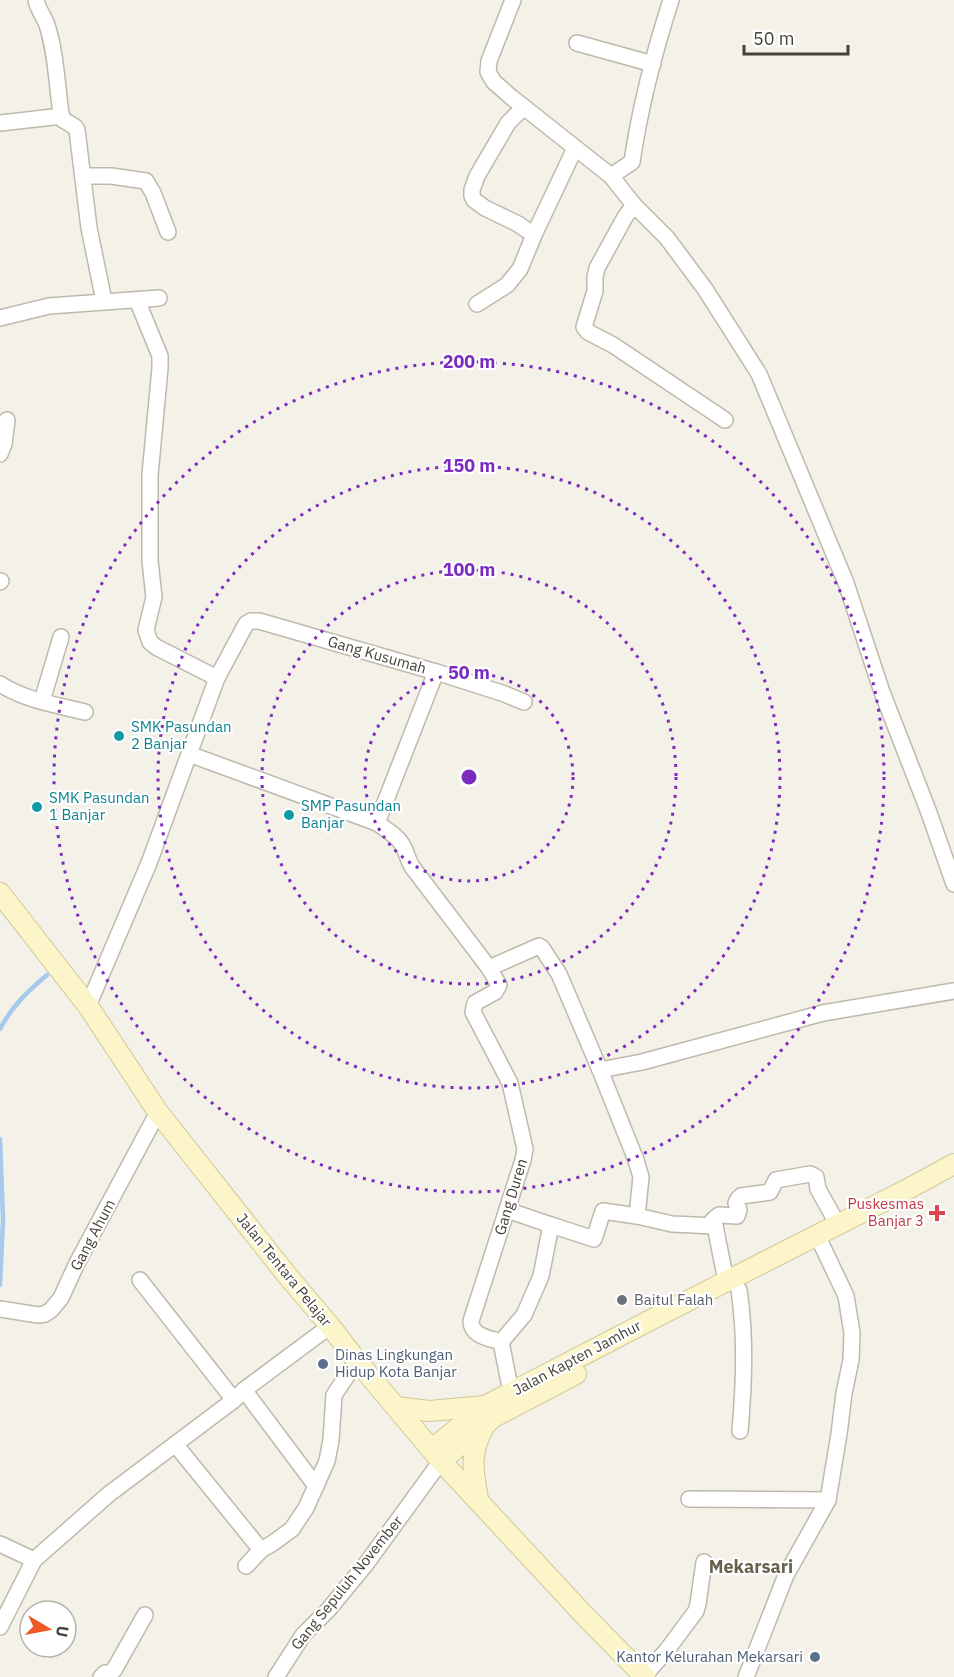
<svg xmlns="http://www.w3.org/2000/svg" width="954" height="1677" font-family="'IBM Plex Sans',sans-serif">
  <rect width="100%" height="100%" fill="#f3f1e8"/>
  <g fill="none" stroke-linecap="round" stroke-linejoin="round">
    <g stroke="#a7c9ec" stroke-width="4.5">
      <path d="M0 1029C12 1006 28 991 47 975"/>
      <polyline points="0,1139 3,1219 0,1285"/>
    </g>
    <defs>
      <g id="street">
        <path d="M36 0C38 10 44 16 47 25 56 53 57 85 61 114L62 119 75 127 77 130 89 228 104 301"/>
        <polyline points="513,0 489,61 488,72 494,82 511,97 611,176 634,205 667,238 705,289 759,374 846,583 882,692 928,810 954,884"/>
        <polyline points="577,43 653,64"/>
        <polyline points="524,107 508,123 477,176 472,190 472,196 474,200 485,208 518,224 534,235"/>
        <polyline points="0,123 62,116"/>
        <polyline points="83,176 111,176 146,181 153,193 168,232"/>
        <path d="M611 176 632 162C640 107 654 53 671 0"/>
        <polyline points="634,205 625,217 597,268 595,277 595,291 584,327 588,332 613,345 725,420"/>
        <polyline points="137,300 160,356 160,368 150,475 150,561 154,597 146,630 150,642 156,647 217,678"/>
        <polyline points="477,304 507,285 520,269 534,235 575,148"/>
        <polyline points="0,318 49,306 159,298"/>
        <polyline points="0,454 4,444 7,420"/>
        <polyline points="0,582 1,581"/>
        <polyline points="436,672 502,693 524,702"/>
        <path d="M0 684C25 700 56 705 85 712"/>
        <polyline points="42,701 61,637"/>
        <path d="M377 823C385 829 398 836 403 846 407 853 408 861 413 868L489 968 499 985 495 992 475 1003 473 1012 510 1083 525 1149 523 1160 471 1321C471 1336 489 1338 501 1342L511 1392"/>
        <polyline points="489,968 539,946 542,948 559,974 600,1070 636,1160 641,1177 637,1216"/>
        <polyline points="88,1006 149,863 217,678 246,624 251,621 259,621 436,672 377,823 189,754"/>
        <polyline points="600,1070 642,1062 823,1013 954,991"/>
        <polyline points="551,1225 594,1239 603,1211 637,1216 672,1224 715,1226 713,1220 719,1215 737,1216 739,1210 736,1203 738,1199 741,1196 770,1192 776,1180 810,1174 816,1177 818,1189 838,1225"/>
        <polyline points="715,1226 726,1281"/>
        <polyline points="140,1280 234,1400"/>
        <path d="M739 1290C746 1337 744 1384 740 1431"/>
        <polyline points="0,1309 38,1315 45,1314 51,1310 61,1298 77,1263 158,1112"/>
        <polyline points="501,1342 524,1315 541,1276 551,1225 507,1210"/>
        <polyline points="244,1390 316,1486"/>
        <polyline points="175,1444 261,1550"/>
        <polyline points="689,1499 828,1500"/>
        <polyline points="0,1544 34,1560"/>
        <polyline points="246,1566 261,1550 273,1543 292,1529 306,1508 327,1461 331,1440 334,1395 357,1361"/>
        <polyline points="0,1627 34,1560 109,1494 234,1400 244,1390 330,1326"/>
        <polyline points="644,1676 667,1650 696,1611 698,1604 704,1562"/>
        <polyline points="101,1677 105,1673 111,1673 114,1670 145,1615"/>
        <polyline points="276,1677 303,1635 329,1609 366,1564 441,1461"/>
        <polyline points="746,1677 786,1575 828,1500 839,1434 844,1393 851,1360 852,1333 846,1296 817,1235"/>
      </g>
      <g id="secondary">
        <polyline points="0,893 88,1006 158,1112 286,1274 330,1326 357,1361 441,1461 585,1616 645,1677"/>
        <polyline points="396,1407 429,1411 485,1406"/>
        <polyline points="432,1449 485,1406 664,1313 906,1190 954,1164"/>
        <polyline points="441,1461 494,1417 576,1374"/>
        <path d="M478 1499C473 1471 469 1453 484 1427"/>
      </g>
    </defs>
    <use href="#street" stroke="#beb9ab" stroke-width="18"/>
    <use href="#secondary" stroke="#d0c899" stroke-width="22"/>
    <use href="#street" stroke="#fff" stroke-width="15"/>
    <use href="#secondary" stroke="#fcf5c9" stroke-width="20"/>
  </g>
  <g fill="none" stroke="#7b2cbf" stroke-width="3" stroke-dasharray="3 6">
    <circle cx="469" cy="777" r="104"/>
    <circle cx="469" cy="777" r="207"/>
    <circle cx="469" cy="777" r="311"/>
    <circle cx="469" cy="777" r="415"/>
  </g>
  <g fill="#0f9aa8" stroke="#fff" stroke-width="2">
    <circle cx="119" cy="736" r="6"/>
    <circle cx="37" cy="807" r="6"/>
    <circle cx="289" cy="815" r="6"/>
  </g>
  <path fill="#e0444e" stroke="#fff" stroke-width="2" d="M934 1204h6v6h6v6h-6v6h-6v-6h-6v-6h6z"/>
  <circle fill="#6b7280" stroke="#fff" stroke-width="2" cx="622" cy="1300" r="6"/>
  <g fill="#5c6f8a" stroke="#fff" stroke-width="2">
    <circle cx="323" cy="1364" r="6"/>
    <circle cx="815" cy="1657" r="6"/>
  </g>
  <g text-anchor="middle" stroke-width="4.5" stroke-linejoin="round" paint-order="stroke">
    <g font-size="15" fill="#464237" stroke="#fff">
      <text transform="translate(377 655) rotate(16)" y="5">Gang Kusumah</text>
      <text transform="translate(511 1197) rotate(-73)" y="5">Gang Duren</text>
      <text transform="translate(93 1235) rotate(-62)" y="5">Gang Ahum</text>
      <text transform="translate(284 1270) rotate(51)" y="5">Jalan Tentara Pelajar</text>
      <text transform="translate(577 1358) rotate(-28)" y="5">Jalan Kapten Jamhur</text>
      <text transform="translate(347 1583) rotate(-51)" y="5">Gang Sepuluh November</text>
    </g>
    <g font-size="15" fill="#0d838f" stroke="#fff" text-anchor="start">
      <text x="131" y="732">SMK Pasundan<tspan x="131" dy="17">2 Banjar</tspan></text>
      <text x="49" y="803">SMK Pasundan<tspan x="49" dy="17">1 Banjar</tspan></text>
      <text x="301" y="811">SMP Pasundan<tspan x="301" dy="17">Banjar</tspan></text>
    </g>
    <g font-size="15" fill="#be3a42" stroke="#fff" text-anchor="end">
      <text x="924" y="1209">Puskesmas<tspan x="924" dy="17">Banjar 3</tspan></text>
    </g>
    <g font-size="15" fill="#5b616d" stroke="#fff" text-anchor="start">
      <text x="634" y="1305">Baitul Falah</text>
    </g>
    <g font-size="15" fill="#4e5e75" stroke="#fff" text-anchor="start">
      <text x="335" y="1360">Dinas Lingkungan<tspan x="335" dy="17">Hidup Kota Banjar</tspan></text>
      <text x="803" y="1662" text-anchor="end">Kantor Kelurahan Mekarsari</text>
    </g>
    <g font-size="18" font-weight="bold" fill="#68614f" stroke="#fff">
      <text x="751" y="1573">Mekarsari</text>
    </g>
  </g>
  <circle cx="469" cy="777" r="9" fill="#7b2cbf" stroke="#fff" stroke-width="3"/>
  <g font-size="18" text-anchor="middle" font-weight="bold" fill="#7b2cbf" stroke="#fff" stroke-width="4.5" stroke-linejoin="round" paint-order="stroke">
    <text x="469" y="368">200 m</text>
    <text x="469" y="472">150 m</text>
    <text x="469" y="576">100 m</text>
    <text x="469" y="679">50 m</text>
  </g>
  <g transform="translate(48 1629) rotate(100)"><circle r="28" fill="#ffffff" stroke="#b5b3af" stroke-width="1.5"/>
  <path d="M0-4.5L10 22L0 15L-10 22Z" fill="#ee5823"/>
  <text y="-9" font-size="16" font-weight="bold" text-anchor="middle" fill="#464237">U</text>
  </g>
  <path d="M744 45v9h104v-9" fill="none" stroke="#464237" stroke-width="3"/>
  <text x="753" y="45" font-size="18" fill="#464237" stroke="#ffffff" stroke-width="4.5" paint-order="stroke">50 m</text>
</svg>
